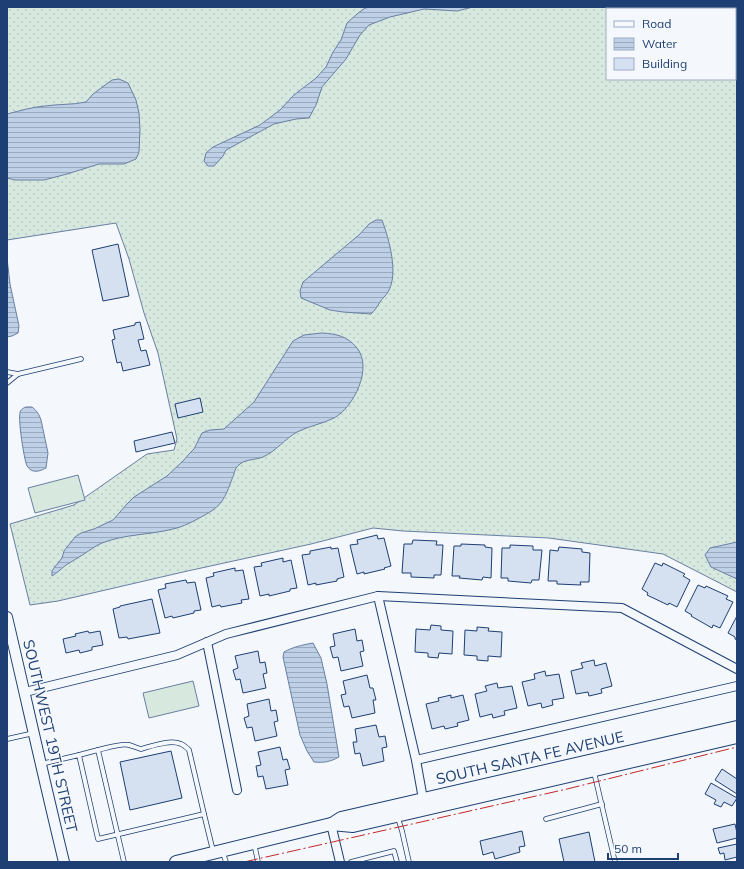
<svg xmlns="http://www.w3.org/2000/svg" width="744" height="869" font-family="Mulish,sans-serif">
  <defs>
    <pattern id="grass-dots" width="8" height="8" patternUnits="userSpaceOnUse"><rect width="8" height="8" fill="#d7e8df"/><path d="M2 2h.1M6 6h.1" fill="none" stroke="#b8c8c3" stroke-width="1.8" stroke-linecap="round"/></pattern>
    <pattern id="water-rules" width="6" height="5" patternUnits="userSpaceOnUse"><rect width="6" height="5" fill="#bed0e5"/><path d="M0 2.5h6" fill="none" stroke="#9aaabe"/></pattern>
  </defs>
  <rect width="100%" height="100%" fill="#f4f7fb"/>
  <path fill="url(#grass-dots)" stroke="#687fa3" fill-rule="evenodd" d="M7 7H737V592L663 554 549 538 403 531 373 528 311 544 183 572 58 601 30 605 10 524 74 505 147 454 174 450 177 439 158 353 144 313 129 259 116 223 7 240ZM607 9H735V79H607Z"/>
  <g fill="#d7e8df" stroke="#687fa3">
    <polygon points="78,475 85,500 35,513 28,488"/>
    <polygon points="193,681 199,706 149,718 143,693"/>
  </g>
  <g fill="url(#water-rules)" stroke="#687fa3">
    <polygon points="371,7 473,7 457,11 424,9 390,17 369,25 360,35 346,59 322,87 316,105 309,118 296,119 274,124 226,150 223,156 214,166 208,166 204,161 206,153 213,147 260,125 280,110 294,95 316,78 326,67 333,52 341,40 347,23 357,14 365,8"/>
    <path d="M119 79 128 83 136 100 139 113 140 129 139 152 136 159 124 164H99L67 174 44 180H15L7 178V114C19 111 32 107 45 106 58 104 72 105 86 102L93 94 112 80Z"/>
    <path d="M376 220H382C389 239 399 274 388 292 386 296 382 298 380 302 377 307 375 310 371 314L343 312 330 310 301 298 300 291 303 282 360 234 369 224Z"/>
    <polygon points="7,258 10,284 19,326 18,333 12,336 7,337"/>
    <path d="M322 333C337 334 347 336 357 348 373 368 354 407 334 418 322 424 309 426 297 432 285 439 276 451 263 457 256 460 246 459 240 464 234 468 235 473 232 479 225 498 222 506 203 516 194 521 183 527 173 529 149 535 125 534 102 543 95 546 90 550 84 554 78 558 72 561 66 565 61 569 57 573 52 576V571L54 568 62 558 64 551 75 537 81 533 94 529 113 520 127 504 134 497 167 476 184 460 189 454 194 449 202 433 210 430 224 429 254 402 293 341 304 335Z"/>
    <path d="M26 407H32C37 411 39 414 41 420L48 453 46 468C42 470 36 473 31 470 30 470 28 467 27 466 24 459 18 420 20 413 20 410 23 408 26 407Z"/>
    <polygon points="737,542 737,579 711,567 705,555 710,548"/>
    <path d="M313 643 321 658 327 684 339 757C330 762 323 763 314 762L307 751 300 735 283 657 284 652C293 647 302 645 313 643Z"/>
  </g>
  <g fill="#d5e0f0" stroke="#1d3f73">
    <polygon points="118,244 129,296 103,301 92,250"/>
    <polygon points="140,322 144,339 138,340 141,351 146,350 150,365 123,371 121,362 117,363 112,340 115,339 113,330 135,325 135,323"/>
    <polygon points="200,398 203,412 178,418 175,404"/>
    <polygon points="172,432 175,443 136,452 134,441"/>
    <polygon points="377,535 378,539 384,538 391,566 384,568 385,569 364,574 364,572 357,574 350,545 358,544 357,540"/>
    <polygon points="413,540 437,541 436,545 443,545 441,575 434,575 434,578 411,577 411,573 402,573 404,544 412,544"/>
    <polygon points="461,544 485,545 485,547 492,548 491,578 483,577 482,580 459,578 460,576 452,576 454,546 461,546"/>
    <polygon points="510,545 533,546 533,550 542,550 539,580 532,580 531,583 508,581 508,578 501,578 502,548 510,548"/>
    <polygon points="331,547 331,549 338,548 344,577 337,579 337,581 316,585 316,583 308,585 302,555 310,554 310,551"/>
    <polygon points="559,547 582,549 582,552 590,553 589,582 580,582 581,585 557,584 557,581 548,581 550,550 558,551"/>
    <polygon points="283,558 283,562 291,560 297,588 290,589 290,591 269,596 269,594 260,596 254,567 262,566 261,563"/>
    <polygon points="655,563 662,566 663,563 685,574 683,576 690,580 677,607 669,603 668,605 647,595 648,593 642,589"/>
    <polygon points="235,568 235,571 243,570 249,599 241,600 242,603 221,607 220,605 212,607 206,578 214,576 213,573"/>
    <polygon points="186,580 187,583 195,582 201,610 194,611 194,613 173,618 172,616 165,618 158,590 166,588 165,584"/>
    <polygon points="698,585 705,588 706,586 728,596 726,599 733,602 720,628 713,625 712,628 691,616 692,615 685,611"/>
    <polygon points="152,599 160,633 128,639 127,637 119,638 113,609 120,607 120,606"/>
    <polygon points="737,616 737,640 735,639 735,637 728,633"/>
    <polygon points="431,625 441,626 441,630 453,631 452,654 439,653 438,658 428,657 428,653 415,652 416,629 430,630"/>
    <polygon points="477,627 489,628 488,631 502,632 501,657 488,656 488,661 477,660 477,656 464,655 465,630 477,631"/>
    <polygon points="355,629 357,641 362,640 364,651 360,652 363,666 341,671 338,657 333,658 330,647 335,646 333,634"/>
    <polygon points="88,631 89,633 100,631 103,645 92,647 92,650 80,653 79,650 66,653 63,639 76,636 75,634"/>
    <polygon points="258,651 260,663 265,662 267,673 263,674 266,688 243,693 240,679 236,680 233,670 238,668 235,656"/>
    <polygon points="594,660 595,666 606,663 612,686 601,689 602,693 589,696 588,692 576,694 571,671 583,668 581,663"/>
    <polygon points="545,671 546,676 559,674 564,698 552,700 553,705 542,708 541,703 528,706 522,682 535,679 534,674"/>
    <polygon points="367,675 370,688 373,688 376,700 373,700 375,713 352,718 349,706 344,707 341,695 346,694 343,681"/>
    <polygon points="497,683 498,688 512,686 517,708 504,711 505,715 493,718 492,714 480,717 475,694 487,691 485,686"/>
    <polygon points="451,695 451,698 463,695 469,720 457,723 458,726 445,729 444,726 432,729 426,704 439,701 438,698"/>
    <polygon points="269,699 271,711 276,710 278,721 274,722 277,736 255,741 252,727 247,728 244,718 249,716 247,704"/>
    <polygon points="376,725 379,737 385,736 387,747 382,748 384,761 363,766 360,753 355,754 353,742 357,742 355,729"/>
    <polygon points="280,747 283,760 287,759 290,769 285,770 288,785 266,789 263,776 258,777 256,766 261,765 258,752"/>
    <polygon points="171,751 182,798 130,810 120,762"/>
    <polygon points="722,769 737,779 737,794 715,780"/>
    <polygon points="711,783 737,798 732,806 724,802 721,807 714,804 716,800 705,794"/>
    <polygon points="735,824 737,833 737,838 717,843 713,829"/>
    <polygon points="522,831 525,846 519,847 520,852 495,859 493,852 483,855 480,841"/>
    <polygon points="589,832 595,862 564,862 559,839"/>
    <polygon points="737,844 737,857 725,860 724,853 720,854 718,848"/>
  </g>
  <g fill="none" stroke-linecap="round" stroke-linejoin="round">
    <defs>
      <g id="service">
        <polyline points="7,372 18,374 81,359"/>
        <polyline points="7,383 18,374"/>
        <polyline points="7,739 34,733"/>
        <path d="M98 750C107 748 121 743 129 745 133 746 137 748 141 749 152 746 171 739 181 744 184 745 187 748 189 750L204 814"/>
        <polyline points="79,755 98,750 124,862"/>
        <polyline points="41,764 79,755 98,839 204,814 213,851"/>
        <polyline points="594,772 615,862"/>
        <polyline points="398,818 402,831 409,862"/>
        <polyline points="546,819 602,804"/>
        <polyline points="254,843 258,862"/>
        <polyline points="223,853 226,862"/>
        <polyline points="351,862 394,851 397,862"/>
      </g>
      <g id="minor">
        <polyline points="378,596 416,760 423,799"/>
        <polyline points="207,642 237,790"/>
        <polyline points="25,692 177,655 226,634 378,596 622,608 737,669"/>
        <polyline points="416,760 737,686"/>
        <polyline points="331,824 340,862"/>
      </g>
      <path id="tertiary" d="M7 617C26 698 44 780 64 862"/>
      <g id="secondary">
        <polyline points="332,824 341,818 737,727"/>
        <polyline points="176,862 331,824 353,826 737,737"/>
      </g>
    </defs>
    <use href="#service" stroke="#1d3f73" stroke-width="5.5"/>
    <use href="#minor" stroke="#1d3f73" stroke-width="10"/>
    <use href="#tertiary" stroke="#1d3f73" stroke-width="12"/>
    <use href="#secondary" stroke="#1d3f73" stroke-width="14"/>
    <use href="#service" stroke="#f4f7fb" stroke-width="4"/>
    <use href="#minor" stroke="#f4f7fb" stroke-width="8"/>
    <use href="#tertiary" stroke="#f4f7fb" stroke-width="10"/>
    <use href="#secondary" stroke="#f4f7fb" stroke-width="12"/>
    <polyline stroke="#c62828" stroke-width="1" stroke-dasharray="14 3 2 3" stroke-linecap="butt" points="244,862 567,789 737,747"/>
  </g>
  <g text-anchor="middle" stroke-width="3" stroke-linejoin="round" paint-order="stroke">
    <g font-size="15" fill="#1d3f73" stroke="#f4f7fb">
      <text transform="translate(50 736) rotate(77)" y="5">SOUTHWEST 19TH STREET</text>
      <text transform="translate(530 758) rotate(-13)" y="5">SOUTH SANTA FE AVENUE</text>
    </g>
  </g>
  <rect width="744" height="869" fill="none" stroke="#1d3f73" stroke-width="16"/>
  <rect x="606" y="8" width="130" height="72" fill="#f4f7fb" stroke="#9eadc5"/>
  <rect x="614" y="21" width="20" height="6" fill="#f4f7fb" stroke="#9eadc5"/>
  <text x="642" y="28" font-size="12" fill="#1d3f73">Road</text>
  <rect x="614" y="38" width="20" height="12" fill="url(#water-rules)" stroke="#9eadc5"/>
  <text x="642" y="48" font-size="12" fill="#1d3f73">Water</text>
  <rect x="614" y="58" width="20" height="12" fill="#d5e0f0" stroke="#9eadc5"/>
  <text x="642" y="68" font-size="12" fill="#1d3f73">Building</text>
  <path d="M608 853v6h70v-6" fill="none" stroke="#1d3f73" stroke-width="2"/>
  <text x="614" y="853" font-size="12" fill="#1d3f73" stroke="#f4f7fb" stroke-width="3" paint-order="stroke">50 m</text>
</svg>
